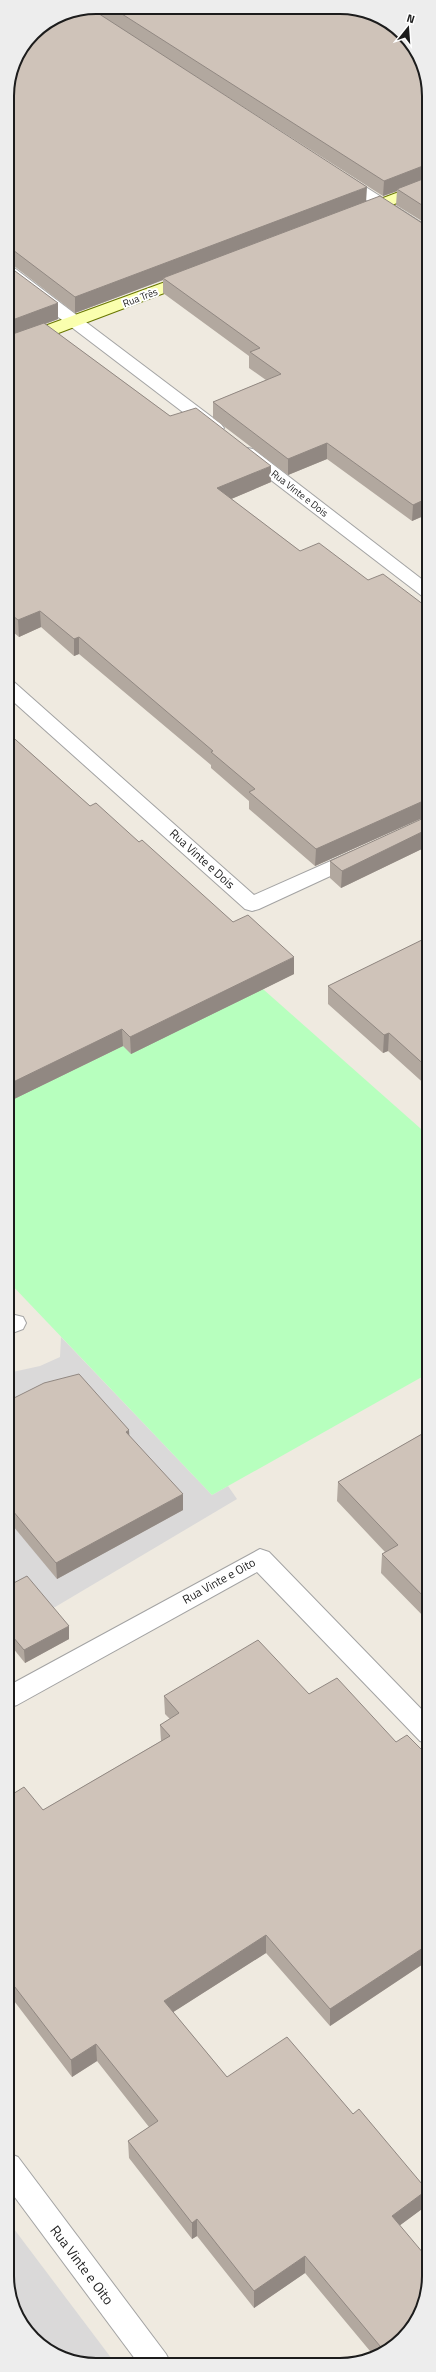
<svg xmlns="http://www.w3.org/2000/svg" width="436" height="2372" font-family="'Titillium Web',sans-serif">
  <rect width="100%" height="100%" fill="#efeae0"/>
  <g fill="#dad9d9">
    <polygon points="61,1337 212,1495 228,1486 237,1499 8,1635 8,1373 40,1366 60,1357"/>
    <polygon points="8,2221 115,2363 78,2363 29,2335 8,2288"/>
  </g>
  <polygon fill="#b7ffbe" points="255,982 429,1136 429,1373 212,1495 7,1280 7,1102"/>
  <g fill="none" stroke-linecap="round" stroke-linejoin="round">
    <defs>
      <g id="street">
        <polygon points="342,173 347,175 428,227 428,239 422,237 337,181 334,178 337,175"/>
        <polygon points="7,265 13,267 221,424 224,428 221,432 209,432 7,278"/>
        <polygon points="247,448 253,449 428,584 428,597 422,596 241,457 238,453 241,449"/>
        <polygon points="7,680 14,682 254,895 351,852 358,850 365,852 368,856 365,860 259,909 252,911 245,909 7,696"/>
        <polygon points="15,1315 23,1317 26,1323 23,1329 7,1335 7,1317"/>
        <polygon points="260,1549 269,1552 429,1717 429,1744 420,1741 257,1572 17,1705 8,1708 8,1686"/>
        <polygon points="8,2153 18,2157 166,2354 171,2364 138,2363 8,2188"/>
      </g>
      <g id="secondary">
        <polygon points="428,181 428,191 366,215 354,215 352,212 354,209"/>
        <polygon points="190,273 196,275 198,278 196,281 32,343 20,343 18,339 20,335"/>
      </g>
    </defs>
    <use href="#street" stroke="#a3a3a3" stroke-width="2"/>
    <use href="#secondary" stroke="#687600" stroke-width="2"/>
    <use href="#street" fill="#fff" fill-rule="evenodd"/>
    <use href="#secondary" fill="#faffae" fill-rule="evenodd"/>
  </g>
  <g fill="#b2a89f" fill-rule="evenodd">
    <path d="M96 7 358 9 428 84V514L412 521 327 459 288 475 213 418V402L266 380 249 368V356L163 293V280L75 313 14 266 7 264V90L62 14ZM184 69 383 196 397 191 396 205 425 223 366 201Z"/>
    <polygon points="7,265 58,319 45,324 170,416 271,482 231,499 300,551 368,580 428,608 428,846 341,888 330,878 330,861 425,818 420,819 315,866 249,809 249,801 211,768 211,765 79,654 74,656 41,627 19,637 7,627"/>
    <polygon points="7,732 90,806 139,842 294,974 131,1054 123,1046 10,1101 11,1113 7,1114"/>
    <polygon points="428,937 429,1088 388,1051 383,1053 328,1004 328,986"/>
    <polygon points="8,1401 183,1510 57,1579 8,1520"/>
    <polygon points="429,1430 429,1622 381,1573 382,1554 385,1552 337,1501 338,1482"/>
    <polygon points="8,1586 69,1639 25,1663 8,1642"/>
    <polygon points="309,1694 396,1742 429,1757 429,1960 330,2026 266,1953 173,2012 227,2077 353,2114 427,2190 426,2206 400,2225 407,2335 380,2356 375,2357 305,2273 254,2308 197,2236 192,2239 129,2158 128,2141 149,2127 97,2061 72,2077 8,1993 8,1797 43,1810 161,1741 160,1725 170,1719 165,1714 164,1696"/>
  </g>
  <g fill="#918882">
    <polygon points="428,164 427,180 397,189 397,191 383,196 384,181"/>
    <polygon points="367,187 366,203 163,278 163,280 75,313 75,297"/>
    <polygon points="58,303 58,319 7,338 7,322"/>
    <polygon points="327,443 327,459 288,475 288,459"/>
    <polygon points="271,466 271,482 217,505 217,488"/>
    <polygon points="428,498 428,514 412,521 413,505"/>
    <polygon points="40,611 41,627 19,637 18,620"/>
    <polygon points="79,637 79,654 74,656 74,639"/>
    <polygon points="428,800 428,817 420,819 315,866 316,849 421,802"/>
    <polygon points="428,829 428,846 341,888 342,871"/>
    <polygon points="294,957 294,974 131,1054 130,1037"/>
    <polygon points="122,1029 123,1046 10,1101 11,1113 7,1114 7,1085"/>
    <polygon points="389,1033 388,1051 383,1053 384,1035"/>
    <polygon points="129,1430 130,1446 126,1432"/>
    <polygon points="183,1494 183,1510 57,1579 56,1563"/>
    <polygon points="69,1626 69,1639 25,1663 24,1650"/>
    <polygon points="266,1935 266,1953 164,2018 164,2001"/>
    <polygon points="429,1944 429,1960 330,2026 330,2009"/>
    <polygon points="96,2044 97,2061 72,2077 71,2060"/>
    <polygon points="427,2190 426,2206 391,2232 392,2216"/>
    <polygon points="197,2219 197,2236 192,2239 192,2223"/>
    <polygon points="305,2256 305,2273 254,2308 254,2291"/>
  </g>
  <g fill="#cfc3b9" stroke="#918882">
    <polygon points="111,7 358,9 407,37 428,84 428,164 384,181"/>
    <polygon points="90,8 367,187 75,297 13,250 7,249 7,90 16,57 33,33 62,14"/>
    <polygon points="428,177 428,209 397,189"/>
    <polygon points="380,196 422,223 428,224 428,498 413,505 327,443 288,459 213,402 281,374 250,352 260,348 163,278"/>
    <polygon points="7,265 58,303 7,322"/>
    <polygon points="44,323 170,416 196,408 271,466 217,488 300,551 319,543 368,580 383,574 428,608 428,800 421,802 316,849 249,792 255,789 211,752 213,751 79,637 74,639 40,611 18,620 7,611 7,336"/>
    <polygon points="7,732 90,806 96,803 139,842 142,840 233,922 248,915 294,957 130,1037 122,1029 7,1085"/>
    <polygon points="428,816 428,829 342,871 330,861"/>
    <polygon points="428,937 429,1069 389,1033 384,1035 328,986"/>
    <polygon points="79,1374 129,1430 126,1432 183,1494 56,1563 8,1505 8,1401 44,1383"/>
    <polygon points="429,1430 429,1602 382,1554 398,1545 338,1482"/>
    <polygon points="27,1576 69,1626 24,1650 8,1631 8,1586"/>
    <polygon points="258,1640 309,1694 337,1678 396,1742 407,1735 429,1757 429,1944 330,2009 266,1935 164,2001 227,2077 287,2037 353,2114 359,2109 427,2190 392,2216 429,2260 429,2282 407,2335 385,2352 305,2256 254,2291 197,2219 192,2223 128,2141 158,2121 96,2044 71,2060 8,1978 8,1797 24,1787 43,1810 170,1736 160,1725 179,1713 164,1696"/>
  </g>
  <g text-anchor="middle" stroke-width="4" stroke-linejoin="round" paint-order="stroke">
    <g font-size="10" fill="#1c1c1c" stroke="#fff">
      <text transform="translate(140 297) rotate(-21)" y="4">Rua Três</text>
      <text transform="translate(300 493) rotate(38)" y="4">Rua Vinte e Dois</text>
    </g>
    <g font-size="12" fill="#1c1c1c" stroke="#fff">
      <text transform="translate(202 859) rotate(42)" y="4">Rua Vinte e Dois</text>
      <text transform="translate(219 1581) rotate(-29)" y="4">Rua Vinte e Oito</text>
    </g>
    <g font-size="14" fill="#1c1c1c" stroke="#fff">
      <text transform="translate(82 2265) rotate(53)" y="5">Rua Vinte e Oito</text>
    </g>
  </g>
  <path d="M0 0H436V2372H0ZM96 14H340A82 82 0 0 1 422 96V2276A82 82 0 0 1 340 2358H96A82 82 0 0 1 14 2276V96A82 82 0 0 1 96 14Z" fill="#ededed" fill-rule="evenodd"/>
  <path fill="none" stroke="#1c1c1c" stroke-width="2" d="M96 14H340A82 82 0 0 1 422 96V2276A82 82 0 0 1 340 2358H96A82 82 0 0 1 14 2276V96A82 82 0 0 1 96 14Z"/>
  <g transform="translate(408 28) rotate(17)" stroke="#ffffff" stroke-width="3" paint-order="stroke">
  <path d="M0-3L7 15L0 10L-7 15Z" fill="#1c1c1c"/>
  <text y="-6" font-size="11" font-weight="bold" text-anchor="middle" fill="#1c1c1c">N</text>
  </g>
</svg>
